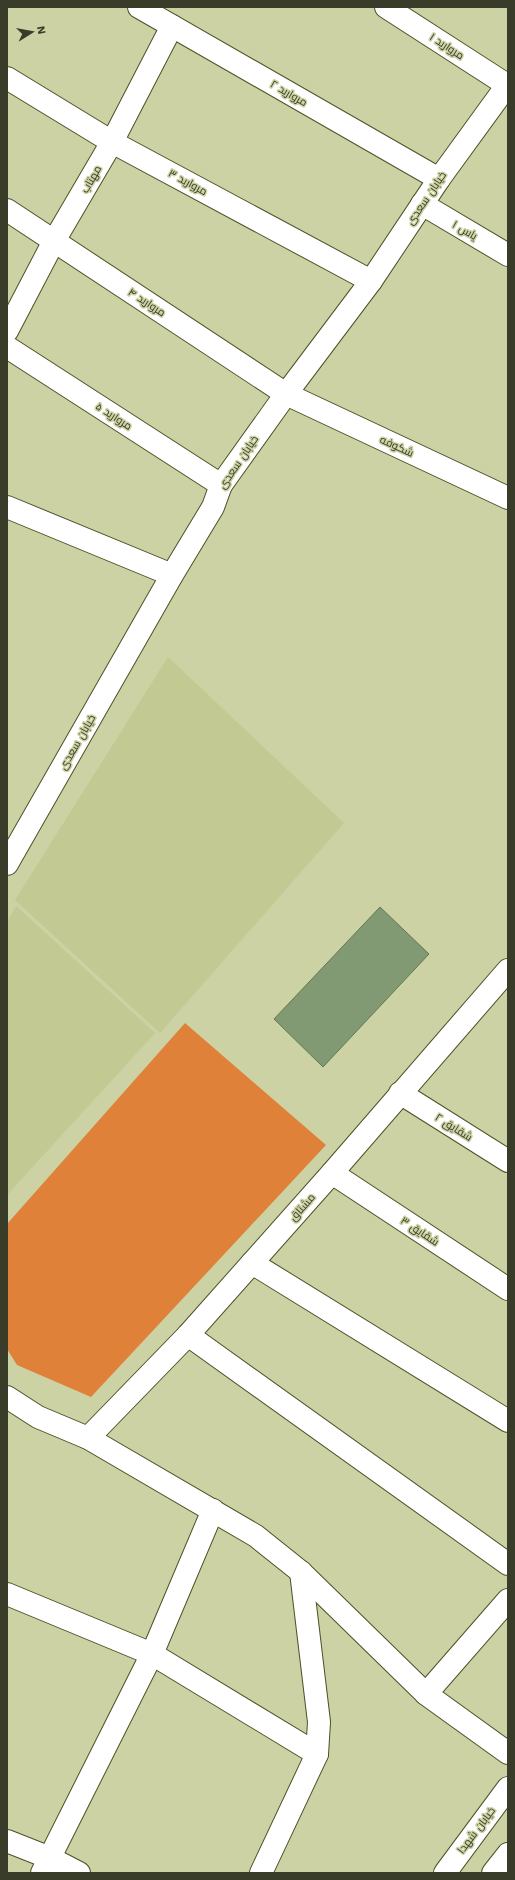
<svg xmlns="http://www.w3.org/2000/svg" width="515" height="1880" font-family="'Work Sans',Cairo,sans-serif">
  <rect width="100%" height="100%" fill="#ccd2a3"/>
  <g fill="#c2c993">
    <polygon points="168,657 344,823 160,1033 15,900"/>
    <polygon points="16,906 155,1033 7,1195 7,922"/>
  </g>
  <polygon fill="#e0813a" points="185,1023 326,1145 91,1397 17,1365 7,1349 7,1224"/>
  <polygon fill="#829a73" stroke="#627954" points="380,907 429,954 323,1067 274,1019"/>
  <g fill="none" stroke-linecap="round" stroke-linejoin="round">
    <defs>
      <g id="minor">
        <polyline points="139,7 439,179"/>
        <polyline points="386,7 507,85"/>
        <polyline points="7,78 112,142 371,281"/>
        <polyline points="422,204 508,255"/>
        <polyline points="7,210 286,394 508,498"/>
        <polyline points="7,331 54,241 112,142 172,26"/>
        <polyline points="7,347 221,485"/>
        <polyline points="7,507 172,575"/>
        <polyline points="7,864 172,575 213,507 221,485 286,394 371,281 439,179 508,84"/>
        <polyline points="400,1093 508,1161"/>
        <polyline points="332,1173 508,1289"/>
        <polyline points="252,1263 508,1421"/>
        <polyline points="188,1335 508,1564"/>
        <polyline points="7,1397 38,1417 88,1438 256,1536 301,1572 426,1694 508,1753"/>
        <polyline points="88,1438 188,1335 332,1173 508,970"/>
        <polyline points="7,1594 152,1654 317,1754"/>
        <polyline points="426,1694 508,1600"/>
        <polyline points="7,1841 50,1858 79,1873"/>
        <polyline points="42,1873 152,1654 213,1510"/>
        <polyline points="261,1873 317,1754 319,1722 301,1572"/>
      </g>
      <g id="major">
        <polyline points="445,1873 508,1788"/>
        <polyline points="493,1873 508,1854"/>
      </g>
    </defs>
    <use href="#minor" stroke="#4d5127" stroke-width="24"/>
    <use href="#major" stroke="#4d5127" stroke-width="24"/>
    <use href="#minor" stroke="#fff" stroke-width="22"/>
    <use href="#major" stroke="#fff" stroke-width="22"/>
  </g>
  <g text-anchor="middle" stroke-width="3" stroke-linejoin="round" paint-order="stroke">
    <g font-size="11" fill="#3a3c2a" stroke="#ccd2a3">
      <text transform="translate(447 46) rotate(33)" y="4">مروارید ۱</text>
      <text transform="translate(289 93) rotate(30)" y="4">مروارید ۲</text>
      <text transform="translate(91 179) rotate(-60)" y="4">مهتاب</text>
      <text transform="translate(188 182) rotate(28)" y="4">مرواربد ۳</text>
      <text transform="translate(426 198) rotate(-56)" y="4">خیابان سعدی</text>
      <text transform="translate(465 230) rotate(30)" y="4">یاس ۱</text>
      <text transform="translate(147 302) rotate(33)" y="4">مروارید ۴</text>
      <text transform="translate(114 416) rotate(33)" y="4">مروارید ۵</text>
      <text transform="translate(397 446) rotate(25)" y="4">شکوفه</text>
      <text transform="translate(238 462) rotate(-56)" y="4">خیابان سعدی</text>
      <text transform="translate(77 742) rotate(-60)" y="4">خیابان سعدی</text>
      <text transform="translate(454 1127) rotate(32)" y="4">شقایق ۲</text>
      <text transform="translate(302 1207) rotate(-48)" y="4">مشتاق</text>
      <text transform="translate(420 1231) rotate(33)" y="4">شقایق ۳</text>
      <text transform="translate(476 1830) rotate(-53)" y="4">خیابان شهدا</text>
    </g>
  </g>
  <rect width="515" height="1880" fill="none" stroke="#3a3c2a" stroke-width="16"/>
  <g transform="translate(32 32) rotate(79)" stroke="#ccd2a3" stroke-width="3" paint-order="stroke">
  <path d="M0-3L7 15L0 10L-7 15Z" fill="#3a3c2a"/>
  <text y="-6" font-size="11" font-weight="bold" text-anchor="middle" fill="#3a3c2a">N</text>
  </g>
</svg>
